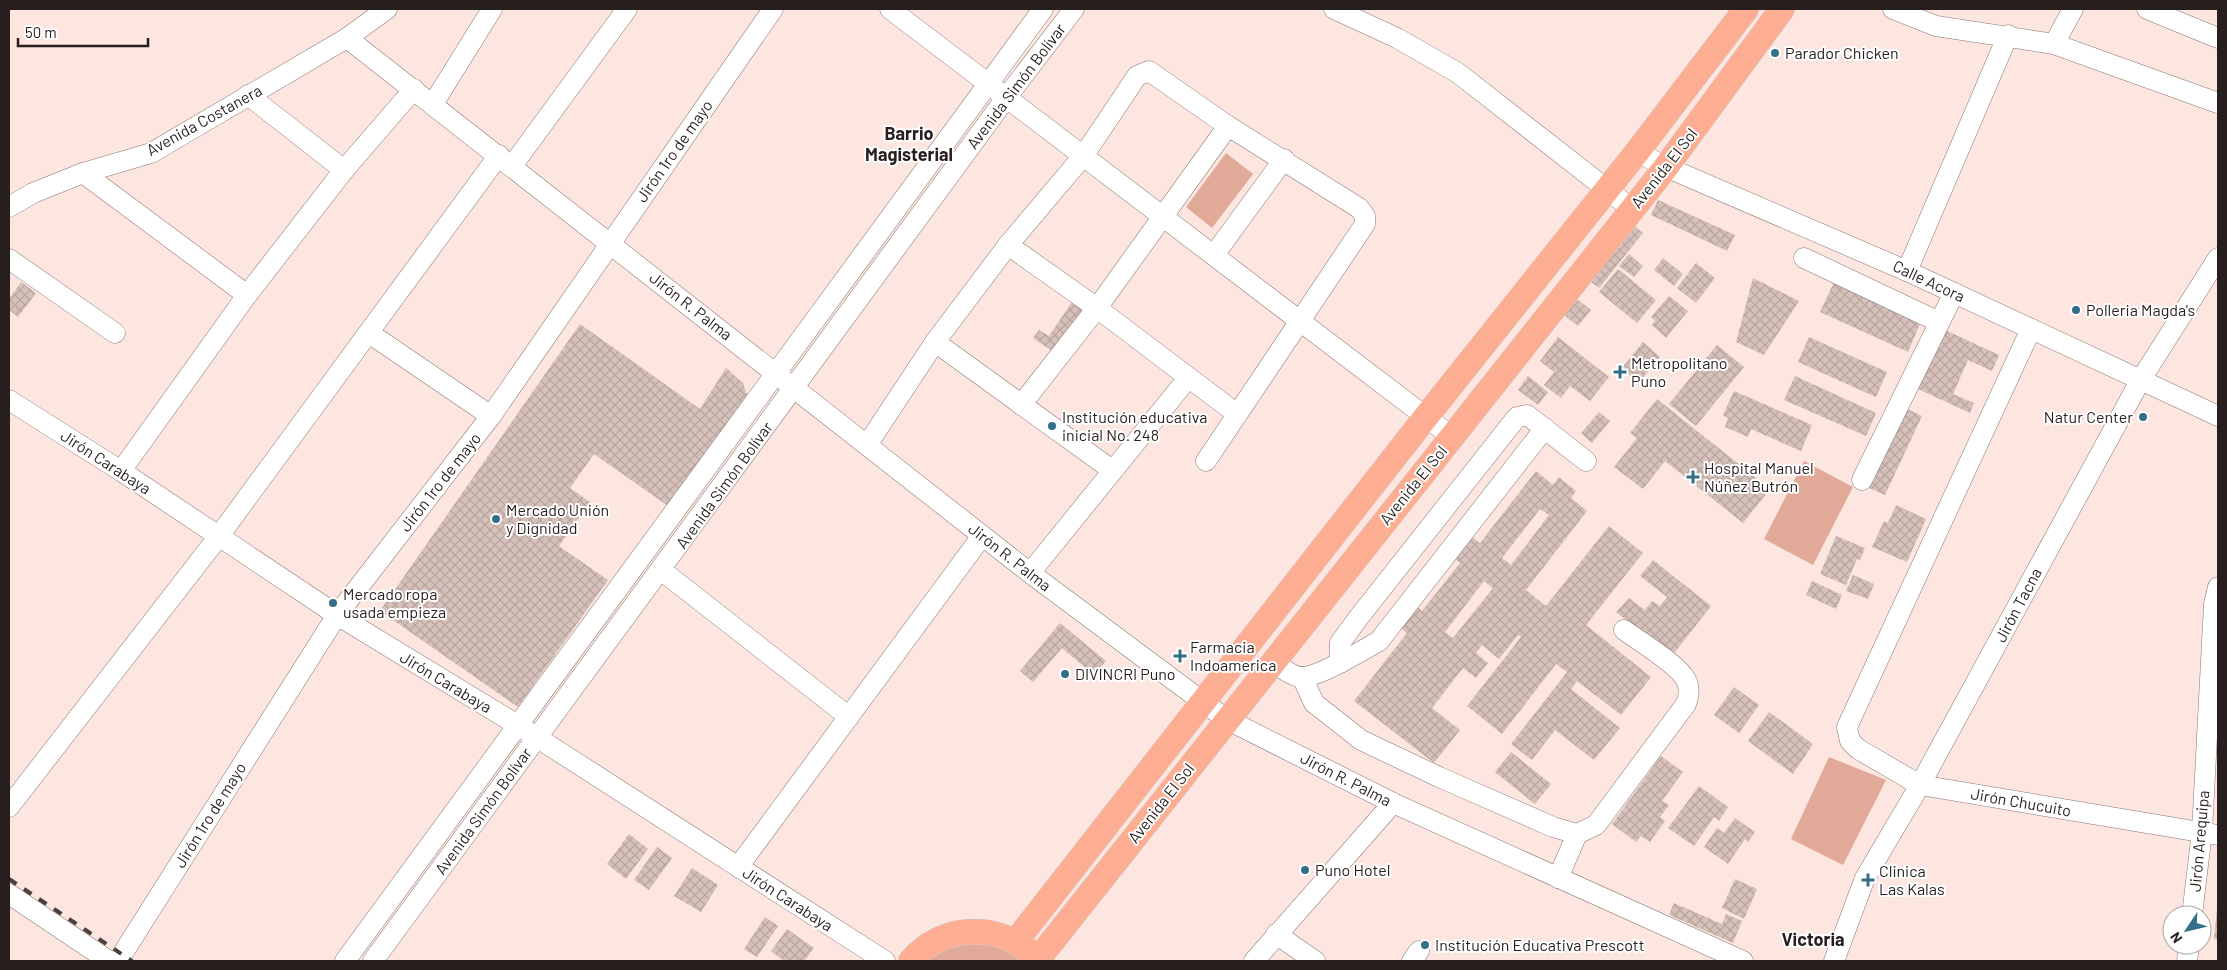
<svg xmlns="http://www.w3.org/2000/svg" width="2227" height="970" font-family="Barlow,sans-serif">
  <defs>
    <pattern id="building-cross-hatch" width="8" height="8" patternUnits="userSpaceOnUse" patternTransform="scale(1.25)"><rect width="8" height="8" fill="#d6c1ba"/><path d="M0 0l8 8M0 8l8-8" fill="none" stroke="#b8a59f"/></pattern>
  </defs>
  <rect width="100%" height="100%" fill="#fce6df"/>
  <g fill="#e1aa98">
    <polygon points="1226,153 1253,174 1212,228 1186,207"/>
    <polygon points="1804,461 1853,487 1813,565 1764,539"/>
    <polygon points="1829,757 1886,780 1843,865 1791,839"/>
    <polygon points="983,940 1029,961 923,961 941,948"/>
  </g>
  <g fill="url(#building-cross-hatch)" fill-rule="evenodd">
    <polygon points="1658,200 1735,235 1727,251 1651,215"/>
    <polygon points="1635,226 1643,233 1599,288 1591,282"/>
    <polygon points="1629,254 1643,266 1634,277 1619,266"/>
    <polygon points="1663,258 1683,274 1674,286 1654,270"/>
    <polygon points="1696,263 1715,278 1696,303 1677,288"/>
    <polygon points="1618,269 1656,300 1637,323 1599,292"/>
    <polygon points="1753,278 1799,301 1764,355 1736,342"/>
    <polygon points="1835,280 1922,319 1908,352 1820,312"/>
    <polygon points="21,282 36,293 18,317 9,310 9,299"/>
    <polygon points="1669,296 1688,311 1666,338 1652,325 1655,321 1651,317"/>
    <polygon points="1074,299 1085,307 1054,352 1033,338 1039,330 1049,336"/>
    <polygon points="1577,299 1591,310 1578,326 1564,315"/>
    <polygon points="580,324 700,409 726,368 743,383 747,395 668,506 594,454 570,488 590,502 559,546 608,580 518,707 380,611"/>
    <polygon points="1943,329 1999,355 1992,371 1968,360 1953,394 1974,403 1970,413 1916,388"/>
    <polygon points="1558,337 1609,377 1590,401 1570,386 1561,398 1544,385 1554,372 1540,361"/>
    <polygon points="1809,337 1887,372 1876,397 1798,362"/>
    <polygon points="1643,342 1660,357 1638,383 1622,368"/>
    <polygon points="1717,345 1744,367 1696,426 1669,404"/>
    <polygon points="1528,376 1548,392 1538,405 1518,390"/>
    <polygon points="1795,376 1876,413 1866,436 1784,400"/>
    <polygon points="1734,391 1812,425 1801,451 1751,429 1748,437 1725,427 1728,418 1723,415"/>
    <polygon points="1657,399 1770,489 1743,523 1665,461 1643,489 1614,467 1637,438 1630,433"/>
    <polygon points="1905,408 1922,416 1885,495 1867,487"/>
    <polygon points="1599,412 1610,421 1592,443 1581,433"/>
    <path d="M1536 471 1553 485 1559 477 1576 491 1571 498 1587 511 1526 590 1546 606 1609 526 1643 553 1586 625 1651 677 1621 715 1577 681 1571 689 1620 728 1594 760 1555 730 1532 760 1511 744 1567 672 1556 664 1502 734 1467 706 1521 637 1518 635 1499 659 1482 645 1476 653 1488 663 1476 678 1463 668 1432 708 1460 730 1434 763 1354 701 1407 633 1399 627 1416 606 1422 611 1460 563 1454 558 1471 536 1480 543ZM1540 509 1549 515 1511 565 1502 558ZM1484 581 1493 588 1453 638 1445 632Z"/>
    <polygon points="1896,505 1926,519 1907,562 1872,547 1884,521 1888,523"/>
    <polygon points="1836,536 1865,548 1860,560 1857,559 1846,585 1820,574"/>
    <polygon points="1653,560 1711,606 1672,656 1616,612 1629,598 1645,610 1652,601 1660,606 1667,597 1640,576"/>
    <polygon points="1853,575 1874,584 1868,599 1846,591"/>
    <polygon points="1812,581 1842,595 1836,609 1806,595"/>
    <polygon points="1060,623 1106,661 1094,675 1062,648 1033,682 1020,671"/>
    <polygon points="1734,687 1759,705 1739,733 1714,715"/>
    <polygon points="1769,712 1813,744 1793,774 1748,741"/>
    <polygon points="1511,752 1551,784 1535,804 1495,772"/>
    <polygon points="1661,756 1683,772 1662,801 1669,805 1660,817 1665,821 1650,842 1641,836 1636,842 1612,824"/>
    <polygon points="1699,786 1728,807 1719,821 1714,817 1694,846 1668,828"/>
    <polygon points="1735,818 1755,832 1748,842 1745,839 1728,864 1704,847 1717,828 1724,833"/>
    <polygon points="629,834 648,849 626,879 607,864"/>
    <polygon points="657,847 672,858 649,890 634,880"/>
    <polygon points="692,868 718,885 701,912 674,896"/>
    <polygon points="1735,879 1757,889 1744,919 1722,908"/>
    <polygon points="1674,903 1722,924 1726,914 1742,921 1733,943 1669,915"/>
    <polygon points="2217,909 2218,909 2218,940 2214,939"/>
    <polygon points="765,917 778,926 757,957 744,949"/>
    <polygon points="787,929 814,948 804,961 784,961 771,951"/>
  </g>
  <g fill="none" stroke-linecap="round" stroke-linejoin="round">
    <defs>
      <g id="minor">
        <polyline points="890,9 1451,436"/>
        <polyline points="1334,9 1397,38 1458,73 1632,209"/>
        <polyline points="1893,9 1936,26 2054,44 2218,103"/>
        <polyline points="2147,9 2218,38"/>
        <polyline points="347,38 1030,573 1226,719 1393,803 1743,961"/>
        <polyline points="2054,44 2073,9"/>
        <polyline points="248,95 344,170"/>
        <polyline points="433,104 492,9"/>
        <polyline points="1637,152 1666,167 1907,271 2218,416"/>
        <polyline points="512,166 627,9"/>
        <polyline points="83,173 247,295"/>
        <polyline points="9,207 33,193 83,173 151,153 347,38 387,9"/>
        <polyline points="1008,245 1097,308 1237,414"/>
        <polyline points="1214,255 1284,159"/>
        <polyline points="1804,258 1939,322"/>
        <polyline points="9,259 115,333"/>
        <polyline points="1907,271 2008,35"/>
        <polyline points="2031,329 1847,727 1850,741 1858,749 1920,785 2218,835"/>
        <polyline points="369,333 491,416"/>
        <polyline points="935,342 1112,470"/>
        <polyline points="9,400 121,471 337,615 519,726 885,961"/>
        <polyline points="1021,405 1097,308 1228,126"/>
        <polyline points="867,445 935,342 1008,245 1084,155 1137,76 1149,71 1228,126 1359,208 1365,216 1365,224 1206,461"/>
        <polyline points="121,471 247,295 344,170 414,89"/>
        <polyline points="1862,480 1954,293"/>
        <polyline points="661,570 849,717"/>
        <polyline points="1030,573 1188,378"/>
        <path d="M1272 661C1281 667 1289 675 1300 677 1316 679 1363 650 1379 641L1545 428"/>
        <polyline points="1340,663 1340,643 1359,617 1517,417 1527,415 1586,461"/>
        <path d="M1302 677 1314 703 1361 740 1439 777 1553 827 1577 834 1596 825 1686 704C1689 697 1690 687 1686 680 1679 665 1639 641 1624 630"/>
        <polyline points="9,807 219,536 499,155"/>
        <polyline points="738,867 982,536"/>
        <polyline points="1558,878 1577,834"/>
        <polyline points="9,894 109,961"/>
        <polyline points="2192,915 2202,832 2214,604 2218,587"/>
        <polyline points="1276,934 1315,961"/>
        <polyline points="118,961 337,615 491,416 773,9"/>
        <polyline points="345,961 1043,9"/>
        <polyline points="373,961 1006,98 1074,9"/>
        <polyline points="1254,961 1393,803"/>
        <polyline points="1412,961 1419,951"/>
        <polyline points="1834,961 1865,878 1920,785 2140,381 2218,258"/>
        <polyline points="2187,961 2189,945"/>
      </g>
      <g id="major">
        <polyline points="1016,941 1425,418 1637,152 1746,9"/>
        <polyline points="1039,958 1666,167 1782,9"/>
        <path d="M911 961C941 925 994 923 1029 951"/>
      </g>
    </defs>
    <use href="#minor" stroke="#8a7770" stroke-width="21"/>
    <use href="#major" stroke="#cfcecd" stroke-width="26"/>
    <use href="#minor" stroke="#fff" stroke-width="20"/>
    <use href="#major" stroke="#fdae92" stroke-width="25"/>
    <polyline stroke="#493f3c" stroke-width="4" stroke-dasharray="9 9" stroke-linecap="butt" points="9,879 132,961"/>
  </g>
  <g fill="#336f86" stroke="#fff" stroke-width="2">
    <circle cx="1775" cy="53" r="5"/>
    <circle cx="2076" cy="310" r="5"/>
    <path d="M1617.5 364.5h5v5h5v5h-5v5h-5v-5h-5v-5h5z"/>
    <circle cx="2143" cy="417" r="5"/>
    <circle cx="1052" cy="426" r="5"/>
    <path d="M1690.5 469.5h5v5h5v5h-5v5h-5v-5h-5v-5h5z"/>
    <circle cx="496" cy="519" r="5"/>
    <circle cx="333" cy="603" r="5"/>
    <path d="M1177.5 648.5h5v5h5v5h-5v5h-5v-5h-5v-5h5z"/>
    <circle cx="1065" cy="674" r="5"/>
    <circle cx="1305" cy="870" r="5"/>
    <path d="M1865.5 872.5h5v5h5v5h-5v5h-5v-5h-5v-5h5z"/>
    <circle cx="1425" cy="945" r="5"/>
  </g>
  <g text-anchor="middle" stroke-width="4" stroke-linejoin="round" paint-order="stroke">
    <g font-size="16" fill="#271f1d" stroke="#fff" text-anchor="start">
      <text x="1785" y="59">Parador Chicken</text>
      <text x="2086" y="316">Polleria Magda's</text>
      <text x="1631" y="369">Metropolitano<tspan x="1631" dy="18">Puno</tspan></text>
      <text x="1062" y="423">Institución educativa<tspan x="1062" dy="18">inicial No. 248</tspan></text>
      <text x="2133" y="423" text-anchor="end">Natur Center</text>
      <text x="1704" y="474">Hospital Manuel<tspan x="1704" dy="18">Núñez Butrón</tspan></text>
      <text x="506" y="516">Mercado Unión<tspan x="506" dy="18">y Dignidad</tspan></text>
      <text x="343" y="600">Mercado ropa<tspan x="343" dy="18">usada empieza</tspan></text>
      <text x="1190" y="653">Farmacia<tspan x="1190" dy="18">Indoamerica</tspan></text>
      <text x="1075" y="680">DIVINCRI Puno</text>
      <text x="1315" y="876">Puno Hotel</text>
      <text x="1879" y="877">Clinica<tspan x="1879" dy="18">Las Kalas</tspan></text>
      <text x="1435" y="951">Institución Educativa Prescott</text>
    </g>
    <g font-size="16" fill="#271f1d" stroke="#fff">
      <text transform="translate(1016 86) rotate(-53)" y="6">Avenida Simón Bolívar</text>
      <text transform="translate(204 120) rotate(-29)" y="6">Avenida Costanera</text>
      <text transform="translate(674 151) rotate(-55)" y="6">Jirón 1ro de mayo</text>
      <text transform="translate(1664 168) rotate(-52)" y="6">Avenida El Sol</text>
      <text transform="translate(1929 281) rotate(25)" y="6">Calle Acora</text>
      <text transform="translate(691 306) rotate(38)" y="6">Jirón R. Palma</text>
      <text transform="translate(106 462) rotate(33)" y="6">Jirón Carabaya</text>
      <text transform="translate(440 482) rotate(-52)" y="6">Jirón 1ro de mayo</text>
      <text transform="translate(724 485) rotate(-54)" y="6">Avenida Simón Bolívar</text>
      <text transform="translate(1413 485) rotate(-51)" y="6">Avenida El Sol</text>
      <text transform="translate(1010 557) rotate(38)" y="6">Jirón R. Palma</text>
      <text transform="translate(2018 605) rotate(-62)" y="6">Jirón Tacna</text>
      <text transform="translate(446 682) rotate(31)" y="6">Jirón Carabaya</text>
      <text transform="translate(1346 779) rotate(27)" y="6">Jirón R. Palma</text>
      <text transform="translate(2021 802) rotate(10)" y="6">Jirón Chucuito</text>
      <text transform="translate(1161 803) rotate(-52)" y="6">Avenida El Sol</text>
      <text transform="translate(483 811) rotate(-54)" y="6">Avenida Simón Bolívar</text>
      <text transform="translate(210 815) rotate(-58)" y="6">Jirón 1ro de mayo</text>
      <text transform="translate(2199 841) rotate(-85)" y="6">Jirón Arequipa</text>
      <text transform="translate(788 899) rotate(33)" y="6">Jirón Carabaya</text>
    </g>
    <g font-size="18" font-weight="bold" fill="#271f1d" stroke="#fff">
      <text x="909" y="140">Barrio<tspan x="909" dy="21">Magisterial</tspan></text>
      <text x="1813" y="946">Victoria</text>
    </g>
  </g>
  <rect width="2227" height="970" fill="none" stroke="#271f1d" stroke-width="20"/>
  <g transform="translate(2187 930) rotate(235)"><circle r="24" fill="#ffffff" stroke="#a9a5a5"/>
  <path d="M0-4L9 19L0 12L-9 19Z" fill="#336f86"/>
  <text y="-8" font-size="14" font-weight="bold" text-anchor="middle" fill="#271f1d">N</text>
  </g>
  <path d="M18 38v8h130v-8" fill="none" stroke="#271f1d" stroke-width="2.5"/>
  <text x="25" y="38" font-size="15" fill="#271f1d" stroke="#ffffff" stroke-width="4" paint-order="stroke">50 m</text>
</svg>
